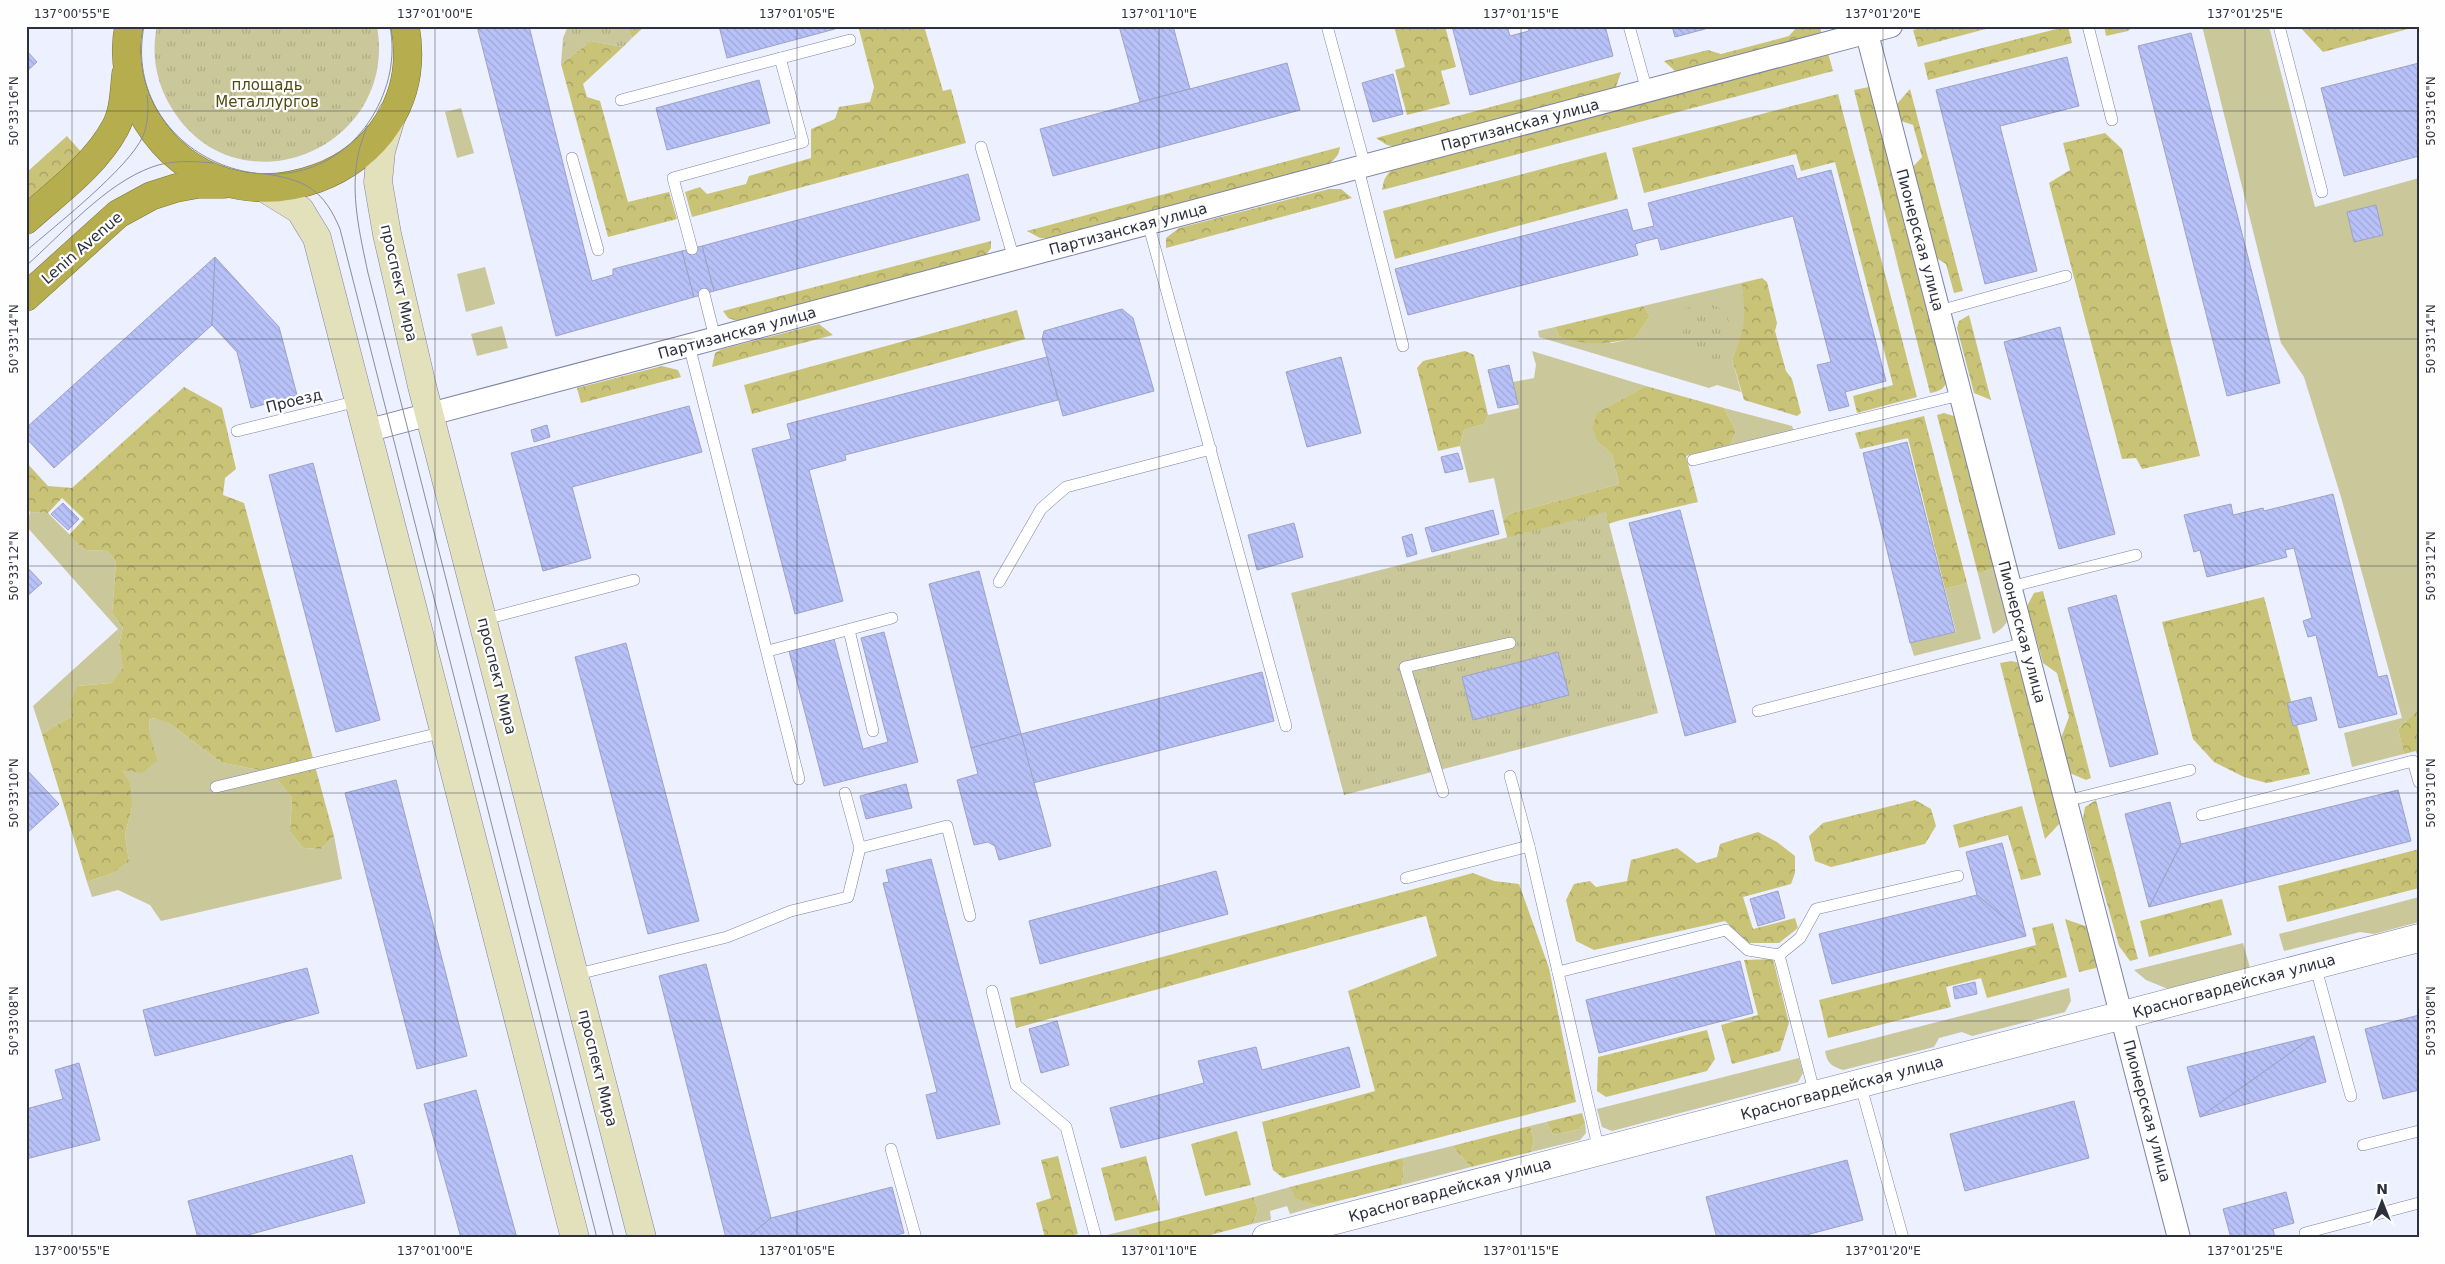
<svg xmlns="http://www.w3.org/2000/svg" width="2445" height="1264" font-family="'DejaVu Sans',sans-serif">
  <defs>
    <pattern id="forest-crowns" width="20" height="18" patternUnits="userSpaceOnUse" patternTransform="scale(1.25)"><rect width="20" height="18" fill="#c9c377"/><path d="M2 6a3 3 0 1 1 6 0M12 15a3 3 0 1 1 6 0" fill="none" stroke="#a49f63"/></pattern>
    <pattern id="park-tufts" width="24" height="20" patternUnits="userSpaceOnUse" patternTransform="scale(1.25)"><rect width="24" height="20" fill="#cac79b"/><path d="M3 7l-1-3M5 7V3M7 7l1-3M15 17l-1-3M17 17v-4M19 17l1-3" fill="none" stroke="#aeab86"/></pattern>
    <pattern id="building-back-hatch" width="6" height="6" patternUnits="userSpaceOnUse" patternTransform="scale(1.25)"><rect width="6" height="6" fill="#b8c2f9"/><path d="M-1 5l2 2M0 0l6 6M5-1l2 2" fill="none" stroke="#9ea7d6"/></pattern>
  </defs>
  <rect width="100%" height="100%" fill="#edf0fe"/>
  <g fill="#cac79b">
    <polygon points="2202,26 2269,26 2315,207 2419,178 2419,708 2398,729 2404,754 2352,767 2344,733 2402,718 2341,497 2304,377 2281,343"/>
    <polygon points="461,108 474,153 457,158 445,112"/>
    <polygon points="485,267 495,304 466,312 457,274"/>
    <polygon points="1741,283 1746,311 1741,337 1732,359 1741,392 1717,385 1709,388 1539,337 1538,331 1555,327 1559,336 1612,343 1635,338 1650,316 1643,306"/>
    <polygon points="502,326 508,348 477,356 471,334"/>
    <polygon points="1532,351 1646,386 1598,413 1599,443 1612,454 1619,484 1509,514 1503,520 1494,478 1469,483 1460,446 1464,430 1484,424 1488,415 1519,408 1513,382 1534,378 1536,365"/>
    <polygon points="1724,408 1792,426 1794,431 1730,445 1736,431"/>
    <polygon points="30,512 48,513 85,550 108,551 116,562 112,613 123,627 119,644 124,668 111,683 77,686 72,716 42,734 33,706 118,629 27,527"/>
    <path d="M1996 560C1999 572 2010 602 2009 613 2009 623 2001 630 1993 634L1978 574 1991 569Z"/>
    <polygon points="1967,583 1981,639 1914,656 1910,643 1956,632 1945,589"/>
    <polygon points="155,718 170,724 222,763 260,770 276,778 292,798 290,832 303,848 321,849 334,836 342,879 161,921 150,905 118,890 92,897 87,882 113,873 129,862 125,834 132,808 120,769 158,760 150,736 149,720"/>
    <polygon points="2419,897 2419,922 2374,934 2360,932 2284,951 2279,934"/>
    <polygon points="2243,943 2250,968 2168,989 2146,980 2134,970"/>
    <path d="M2069 988 2071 1001 2065 1012 1972 1036 1962 1032 1939 1038 1934 1047 1843 1070C1831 1066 1827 1063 1825 1051Z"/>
    <polygon points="1799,1058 1803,1073 1798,1082 1612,1131 1602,1127 1597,1109"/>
    <polygon points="1546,1122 1554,1135 1579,1129 1585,1123 1586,1133 1580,1140 1531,1152 1534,1140 1530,1126"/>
    <polygon points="1452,1146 1471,1167 1402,1185 1404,1163 1403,1158"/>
    <polygon points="1290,1187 1297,1199 1318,1206 1290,1214 1287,1206 1270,1211 1271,1220 1252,1224 1258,1211 1254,1197"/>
    <polygon points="1135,1228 1144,1238 1104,1238 1103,1236"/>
  </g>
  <g fill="url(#forest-crowns)">
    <polygon points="627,26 645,26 632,38"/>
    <polygon points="861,26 924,26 943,91 951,89 966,143 692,217 685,192 700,187 707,194 746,184 749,176 811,158 811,129 835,119 839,107 870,102 874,87 859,29"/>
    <polygon points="1394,26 1445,26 1456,67 1441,71 1450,104 1407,115 1395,70 1405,67"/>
    <polygon points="1804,26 1820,26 1822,36 1681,72 1675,71 1664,61 1708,50 1721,54 1789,36 1796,28"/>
    <polygon points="1929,26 1997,26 1918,47 1913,30"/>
    <polygon points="2068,26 2072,43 1928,80 1924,63"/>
    <polygon points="2104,26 2134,26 2128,31 2106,36"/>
    <polygon points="2299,26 2419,26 2323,52"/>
    <polygon points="591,41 623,47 583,84 587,97 600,101 628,202 669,192 677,219 608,237 561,64"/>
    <path d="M1828 53 1833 71 1382 190C1384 177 1387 172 1399 166Z"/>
    <polygon points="1621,72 1616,87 1609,92 1396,147 1387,145 1376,138"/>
    <path d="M1874 86 1948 377C1946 388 1941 391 1930 393L1854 90Z"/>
    <polygon points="1910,89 1963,291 1954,293 1946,264 1933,256 1911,169 1922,157 1913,125 1901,121 1897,104"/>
    <polygon points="1838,94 1917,397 1857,413 1853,396 1893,385 1835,162 1801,171 1796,154 1644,193 1632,148"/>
    <polygon points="2105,133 2122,149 2200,456 2142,469 2136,458 2122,459 2049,183 2070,170 2063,143"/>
    <polygon points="67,136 82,153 26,202 26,173"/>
    <path d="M1340 147C1339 159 1330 163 1319 168L1052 238H1040L1027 231Z"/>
    <polygon points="1606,152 1618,199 1395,259 1383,211"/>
    <polygon points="1329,189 1341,189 1352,198 1166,248 1166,238 1179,228"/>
    <polygon points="991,241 991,248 986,255 737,321 728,318 723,311"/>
    <path d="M1762 278 1767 282 1777 323 1775 331 1786 371 1792 379 1801 413 1797 416 1744 400 1732 359C1745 328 1747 316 1741 283Z"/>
    <path d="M1643 306 1650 316 1635 338C1606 344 1588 347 1559 336L1555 327Z"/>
    <polygon points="1017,310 1025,339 752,414 744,385"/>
    <polygon points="1969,315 1991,400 1974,393 1957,328 1959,321"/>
    <polygon points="819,324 833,335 712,367 715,353 722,349"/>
    <polygon points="1465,351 1474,355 1488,415 1484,424 1464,430 1460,446 1438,451 1417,368 1423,361"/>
    <polygon points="662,366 678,370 681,377 581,403 577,388"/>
    <polygon points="1646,386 1724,408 1736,431 1730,445 1686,456 1698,502 1621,520 1511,553 1503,520 1509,514 1619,484 1612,454 1599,443 1592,428 1597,413"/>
    <polygon points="184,387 222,408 236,469 225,478 223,495 244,503 334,836 321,849 303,848 290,832 292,798 276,778 260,770 222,763 170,724 154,718 149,720 150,735 158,760 142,773 121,770 130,783 132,808 125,834 129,862 113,873 87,882 42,734 72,716 70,704 77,686 111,683 123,668 119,644 123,627 112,613 116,562 108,551 85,550 69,535 84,519 62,498 48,513 30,512 26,507 26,462 48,486 72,488"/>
    <polygon points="1944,413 1960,418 1996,560 1991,569 1978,574 1937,415"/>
    <polygon points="1924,416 1967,583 1945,589 1908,438 1860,449 1855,433"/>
    <polygon points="2043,591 2091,778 2086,780 2070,773 2061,738 2069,717 2057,673 2043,663 2027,606 2034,593"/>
    <polygon points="2264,597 2310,774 2267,783 2244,777 2214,762 2193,739 2162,622"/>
    <polygon points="2011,661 2021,663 2062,821 2045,839 2000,663"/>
    <polygon points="2419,708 2419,762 2416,751 2404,754 2398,729"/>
    <polygon points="1915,800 1931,809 1936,826 1925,844 1831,867 1815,861 1809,836 1823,823"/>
    <polygon points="2096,800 2138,959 2130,961 2119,946 2083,819 2085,807"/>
    <polygon points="2022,806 2041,875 2021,880 2008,835 1959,848 1953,825"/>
    <polygon points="1758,832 1777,842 1795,856 1795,873 1791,884 1743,897 1753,929 1795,918 1798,928 1779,943 1749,943 1725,921 1594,950 1576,941 1566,900 1574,884 1590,881 1596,887 1627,881 1631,860 1677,848 1697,863 1717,857 1720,844"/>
    <polygon points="2419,849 2419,888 2287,922 2278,886"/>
    <polygon points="1473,873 1494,881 1519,884 1549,968 1576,1102 1283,1178 1273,1170 1262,1122 1375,1091 1348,991 1437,956 1426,916 1016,1028 1010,998"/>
    <polygon points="2222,899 2232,935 2149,957 2140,921"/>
    <polygon points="2065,919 2091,928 2100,961 2096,968 2079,972"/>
    <polygon points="2053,923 2067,977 1987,998 1981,978 1946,987 1951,1007 1828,1038 1819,1000 2036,945 2032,928"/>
    <polygon points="1773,959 1789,1023 1780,1051 1732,1064 1721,1025 1758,1015 1744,960"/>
    <polygon points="1707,1030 1715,1059 1707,1071 1606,1097 1597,1091 1598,1057"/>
    <polygon points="1582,1113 1585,1123 1579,1129 1554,1135 1546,1122"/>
    <polygon points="1530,1126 1534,1140 1531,1152 1471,1167 1452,1146"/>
    <polygon points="1237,1131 1251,1185 1205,1196 1191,1144"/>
    <polygon points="1058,1156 1078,1234 1062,1238 1045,1238 1036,1203 1051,1198 1041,1160"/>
    <polygon points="1146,1156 1160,1210 1115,1221 1101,1168"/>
    <polygon points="1403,1158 1404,1163 1402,1185 1318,1206 1296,1199 1290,1187"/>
    <polygon points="1254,1197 1258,1211 1252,1224 1199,1238 1144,1238 1135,1228"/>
  </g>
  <g fill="url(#park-tufts)">
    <path d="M157 26H377C399 150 235 215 171 107 156 82 151 54 157 26Z"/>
    <polygon points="568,26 627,26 632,38 623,47 591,41 561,64 563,38"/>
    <path d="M1708 303 1726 311 1729 322 1719 362 1712 363C1687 338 1680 349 1683 309Z"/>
    <polygon points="1606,512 1658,713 1344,795 1291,593"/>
  </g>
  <g fill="url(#building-back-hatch)" stroke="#9ca2c3">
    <polygon points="477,26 529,26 592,281 613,275 613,269 682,251 694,297 556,336"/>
    <polygon points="719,26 835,26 835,29 727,58"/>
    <polygon points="1119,26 1173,26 1190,89 1140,102"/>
    <polygon points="1452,26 1507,26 1510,36 1529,31 1527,26 1605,26 1613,56 1470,95"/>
    <polygon points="1672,26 1716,26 1675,37"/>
    <polygon points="2191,33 2280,383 2227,396 2138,46"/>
    <polygon points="26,50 37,62 26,72"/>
    <polygon points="2067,57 2079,106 2000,126 2037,271 1985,284 1936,90"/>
    <polygon points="1287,63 1300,110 1053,176 1040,129"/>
    <polygon points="2419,63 2419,156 2344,176 2321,88"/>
    <polygon points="1393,74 1403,114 1373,122 1362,83"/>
    <polygon points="759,80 770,123 667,150 656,108"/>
    <polygon points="1793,165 1797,179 1831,170 1886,381 1845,392 1849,406 1829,411 1817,365 1831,362 1793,216 1661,250 1658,238 1645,241 1635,244 1638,255 1408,315 1395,269 1627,209 1633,231 1654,226 1648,203"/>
    <polygon points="968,174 980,220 714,291 702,246"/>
    <polygon points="2376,205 2383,235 2354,242 2347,212"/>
    <polygon points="702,246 714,291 694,297 682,251"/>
    <polygon points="215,257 212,325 54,468 26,438 26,428"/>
    <polygon points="215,257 279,327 297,395 251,408 237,352 212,325"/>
    <polygon points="1122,309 1133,318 1154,391 1063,416 1042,339 1044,331"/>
    <polygon points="2060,327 2115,534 2059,549 2004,342"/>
    <polygon points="1047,357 1058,400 845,455 846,460 809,470 843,601 795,614 752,449 791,439 787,424"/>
    <polygon points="1341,357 1361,433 1307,447 1286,372"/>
    <polygon points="1509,365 1518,404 1498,408 1488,370"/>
    <polygon points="689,406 702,452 572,487 591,558 543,571 511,453"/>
    <polygon points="547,425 550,437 534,442 531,430"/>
    <polygon points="1907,442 1955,632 1910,643 1863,453"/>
    <polygon points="1458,453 1463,469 1445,473 1441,457"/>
    <polygon points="313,463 380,720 336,732 269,475"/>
    <polygon points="2333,494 2378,677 2387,675 2397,714 2339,728 2316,635 2308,637 2303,621 2312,618 2294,548 2285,550 2287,557 2207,577 2200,550 2194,552 2184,515 2231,504 2233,515 2263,508 2264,511"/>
    <polygon points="63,503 79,519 68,530 51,514"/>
    <polygon points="1493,510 1499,534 1432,552 1425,528"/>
    <polygon points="1680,510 1736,722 1685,736 1629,523"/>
    <polygon points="1294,523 1303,557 1257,570 1248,535"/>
    <polygon points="1412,534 1417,554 1407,557 1402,537"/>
    <polygon points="26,566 42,583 26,597"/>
    <polygon points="979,571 1021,734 971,748 929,584"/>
    <polygon points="2116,595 2158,754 2110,767 2068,608"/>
    <polygon points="884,632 918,762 824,786 789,651 834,639 863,749 888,742 861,638"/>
    <polygon points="626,643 699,921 648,934 575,657"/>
    <polygon points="1558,652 1569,695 1473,720 1462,677"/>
    <polygon points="1262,672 1274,721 1033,783 1021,734"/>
    <polygon points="2311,697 2317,720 2293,726 2287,703"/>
    <polygon points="1021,734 1051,846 999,860 995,846 988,842 974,845 957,780 978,774 971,748"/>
    <polygon points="26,769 59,804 26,834"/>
    <polygon points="396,780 467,1056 417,1069 345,793"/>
    <polygon points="906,784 912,808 866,819 860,796"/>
    <polygon points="2398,790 2411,841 2149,907 2181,844"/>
    <polygon points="2170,802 2181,844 2149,907 2125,814"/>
    <polygon points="2002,843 2026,936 1977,895 1966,852"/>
    <polygon points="931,859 1000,1124 937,1139 926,1095 937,1092 883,883 889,882 886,870"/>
    <polygon points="1216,871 1228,914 1040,964 1029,921"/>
    <polygon points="1778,891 1785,918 1758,926 1750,899"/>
    <polygon points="1977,895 2026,936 1832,984 1819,934"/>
    <polygon points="1740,961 1753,1013 1599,1053 1586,1000"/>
    <polygon points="706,964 771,1218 747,1238 726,1238 659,976"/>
    <polygon points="307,968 319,1013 155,1056 143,1010"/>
    <polygon points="1975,982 1977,994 1955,999 1953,987"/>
    <polygon points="2419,1015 2419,1090 2383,1099 2365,1029"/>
    <polygon points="1057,1021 1069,1065 1041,1073 1029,1029"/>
    <polygon points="2314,1036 2326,1082 2200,1117"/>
    <polygon points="2314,1036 2200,1117 2187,1067"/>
    <polygon points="1256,1047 1262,1070 1349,1047 1360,1087 1121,1148 1110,1108 1204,1083 1198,1061"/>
    <polygon points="79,1063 100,1140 26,1159 26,1109 63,1099 55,1070"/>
    <polygon points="476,1090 487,1129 517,1238 461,1238 424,1104"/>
    <polygon points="2074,1101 2089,1158 1965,1191 1950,1134"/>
    <polygon points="352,1155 365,1203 237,1238 198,1238 188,1201"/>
    <polygon points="1847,1160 1863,1220 1795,1238 1717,1238 1706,1197"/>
    <polygon points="892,1187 904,1233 885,1238 747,1238 771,1218"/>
    <polygon points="2286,1192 2294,1223 2273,1229 2275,1238 2231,1238 2223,1209"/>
  </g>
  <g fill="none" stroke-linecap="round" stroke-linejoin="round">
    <defs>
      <g id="service">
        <polyline points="1327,26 1365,166"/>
        <polyline points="1629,26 1647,91"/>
        <polyline points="2088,26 2112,120"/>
        <polyline points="2279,26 2322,192"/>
        <polyline points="621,100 850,40"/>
        <polyline points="981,147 1014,259"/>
        <polyline points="572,158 598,250"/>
        <polyline points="1358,168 1403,346"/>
        <polyline points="1148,223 1286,726"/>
        <polyline points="692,249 673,178 803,142 780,58"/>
        <polyline points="704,294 715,338"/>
        <polyline points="1939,311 2066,276"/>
        <polyline points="689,345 799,779"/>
        <polyline points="237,431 358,401"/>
        <polyline points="1693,460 1960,395"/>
        <polyline points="999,582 1041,509 1066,487 1211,449"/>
        <polyline points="2010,587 2136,555"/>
        <polyline points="482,620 634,580"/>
        <polyline points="849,630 873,731"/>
        <polyline points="768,651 892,618"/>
        <polyline points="1758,711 2025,643"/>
        <polyline points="1510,776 1529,846 1558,972 1726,930 1748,950 1779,955 1800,938 1816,909 1958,876"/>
        <polyline points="216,787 444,732"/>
        <polyline points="1443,792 1405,667 1510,643"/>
        <polyline points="845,793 860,848"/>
        <polyline points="2066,801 2190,770"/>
        <polyline points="2202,815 2413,761 2419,782"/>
        <polyline points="1406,878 1529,846"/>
        <polyline points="1779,955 1815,1095"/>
        <polyline points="2315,965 2351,1096"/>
        <polyline points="1558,972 1599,1151"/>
        <polyline points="574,975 727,937 791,911 848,897 860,848 947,826 970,916"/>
        <polyline points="992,991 1016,1085 1066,1127 1096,1238"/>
        <polyline points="1860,1083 1903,1238"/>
        <polyline points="2363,1145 2419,1131"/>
        <polyline points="891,1149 916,1238"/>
        <polyline points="2306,1238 2305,1233 2419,1203"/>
      </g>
      <g id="minor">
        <polyline points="1865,26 2179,1238"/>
        <polyline points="366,431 1891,26"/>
      </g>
      <polyline id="tertiary" points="1266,1238 2419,938"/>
      <g id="secondary">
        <polyline points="392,114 381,151 378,182 387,234 422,386 642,1238"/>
        <polyline points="266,189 300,210 317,238 575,1238"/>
      </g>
      <g id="trunk">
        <path d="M129 26C122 58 130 94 147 121 227 250 433 177 405 26"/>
        <path d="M26 220C57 192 95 165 115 128 124 112 124 92 126 74"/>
        <polyline points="26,297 118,214 151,196 176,188 198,184 224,184"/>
      </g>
    </defs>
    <use href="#service" stroke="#7d83a3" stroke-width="12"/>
    <use href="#minor" stroke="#7d83a3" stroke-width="24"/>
    <use href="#tertiary" stroke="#7d83a3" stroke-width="29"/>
    <use href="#secondary" stroke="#7d83a3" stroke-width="29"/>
    <use href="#trunk" stroke="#7a742b" stroke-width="29"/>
    <use href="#service" stroke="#fff" stroke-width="11"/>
    <use href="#minor" stroke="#fff" stroke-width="22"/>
    <use href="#tertiary" stroke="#fff" stroke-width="28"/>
    <use href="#secondary" stroke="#e3e0bc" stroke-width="28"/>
    <use href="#trunk" stroke="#b6ae4e" stroke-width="28"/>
    <g stroke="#898c9a" stroke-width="1">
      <path d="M144 26C118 159 301 232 372 117 389 89 396 58 390 26"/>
      <path d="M367 126C364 135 360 145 358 155 350 194 360 235 368 273L614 1238"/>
      <path d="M266 174C307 180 324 191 340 229L597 1238"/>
      <path d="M26 251C55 226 129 168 143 136 148 124 149 108 147 95"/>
      <path d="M26 266C63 233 105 184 152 167 171 160 193 161 213 163"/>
    </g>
  </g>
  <path fill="none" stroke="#2d303d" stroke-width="1" stroke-opacity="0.45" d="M72 26V1238M435 26V1238M797 26V1238M1159 26V1238M1521 26V1238M1883 26V1238M2245 26V1238M26 111H2419M26 339H2419M26 566H2419M26 793H2419M26 1021H2419"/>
  <g text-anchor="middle" stroke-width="4.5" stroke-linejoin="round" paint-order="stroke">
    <g font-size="15" fill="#4f4a0f" stroke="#fefefe">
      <text x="267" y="90">площадь<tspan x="267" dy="17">Металлургов</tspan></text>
    </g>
    <g font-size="15" fill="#2d303d" stroke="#fefefe">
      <text transform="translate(1520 125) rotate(-15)" y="5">Партизанская улица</text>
      <text transform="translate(1128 229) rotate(-15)" y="5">Партизанская улица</text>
      <text transform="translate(1920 240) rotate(75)" y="5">Пионерская улица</text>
      <text transform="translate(82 248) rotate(-41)" y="5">Lenin Avenue</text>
      <text transform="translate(399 283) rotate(77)" y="5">проспект Мира</text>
      <text transform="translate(737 333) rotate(-15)" y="5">Партизанская улица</text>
      <text transform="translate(294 401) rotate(-14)" y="5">Проезд</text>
      <text transform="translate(2022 632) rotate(75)" y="5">Пионерская улица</text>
      <text transform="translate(497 676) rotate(76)" y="5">проспект Мира</text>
      <text transform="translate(2234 986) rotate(-15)" y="5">Красногвардейская улица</text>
      <text transform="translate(598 1068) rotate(76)" y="5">проспект Мира</text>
      <text transform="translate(1842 1088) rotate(-15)" y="5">Красногвардейская улица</text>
      <text transform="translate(2147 1111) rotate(75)" y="5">Пионерская улица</text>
      <text transform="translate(1450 1190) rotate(-15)" y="5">Красногвардейская улица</text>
    </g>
  </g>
  <rect width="2445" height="1264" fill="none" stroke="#fefefe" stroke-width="55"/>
  <g transform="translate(2382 1202)" stroke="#fefefe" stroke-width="4" paint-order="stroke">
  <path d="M0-4L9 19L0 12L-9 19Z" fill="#2d303d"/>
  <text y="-8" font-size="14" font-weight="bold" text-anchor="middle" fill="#2d303d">N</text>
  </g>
  <rect x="28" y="28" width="2390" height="1208" fill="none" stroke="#2d303d" stroke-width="2"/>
  <g font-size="12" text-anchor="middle" fill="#2d303d">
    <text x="72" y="18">137°00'55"E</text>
    <text x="435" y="18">137°01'00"E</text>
    <text x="797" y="18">137°01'05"E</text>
    <text x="1159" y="18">137°01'10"E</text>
    <text x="1521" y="18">137°01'15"E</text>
    <text x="1883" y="18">137°01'20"E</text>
    <text x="2245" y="18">137°01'25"E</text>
    <text transform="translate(14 111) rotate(-90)" y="4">50°33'16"N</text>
    <text transform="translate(2431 111) rotate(-90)" y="4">50°33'16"N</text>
    <text transform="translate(14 339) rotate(-90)" y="4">50°33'14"N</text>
    <text transform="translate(2431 339) rotate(-90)" y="4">50°33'14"N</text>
    <text transform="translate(14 566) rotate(-90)" y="4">50°33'12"N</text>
    <text transform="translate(2431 566) rotate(-90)" y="4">50°33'12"N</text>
    <text transform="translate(14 793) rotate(-90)" y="4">50°33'10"N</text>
    <text transform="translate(2431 793) rotate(-90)" y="4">50°33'10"N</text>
    <text transform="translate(14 1021) rotate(-90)" y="4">50°33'08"N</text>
    <text transform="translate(2431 1021) rotate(-90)" y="4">50°33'08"N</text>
    <text x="72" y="1255">137°00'55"E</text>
    <text x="435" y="1255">137°01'00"E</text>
    <text x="797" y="1255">137°01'05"E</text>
    <text x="1159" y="1255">137°01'10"E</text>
    <text x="1521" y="1255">137°01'15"E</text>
    <text x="1883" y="1255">137°01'20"E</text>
    <text x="2245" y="1255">137°01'25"E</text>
  </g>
</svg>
